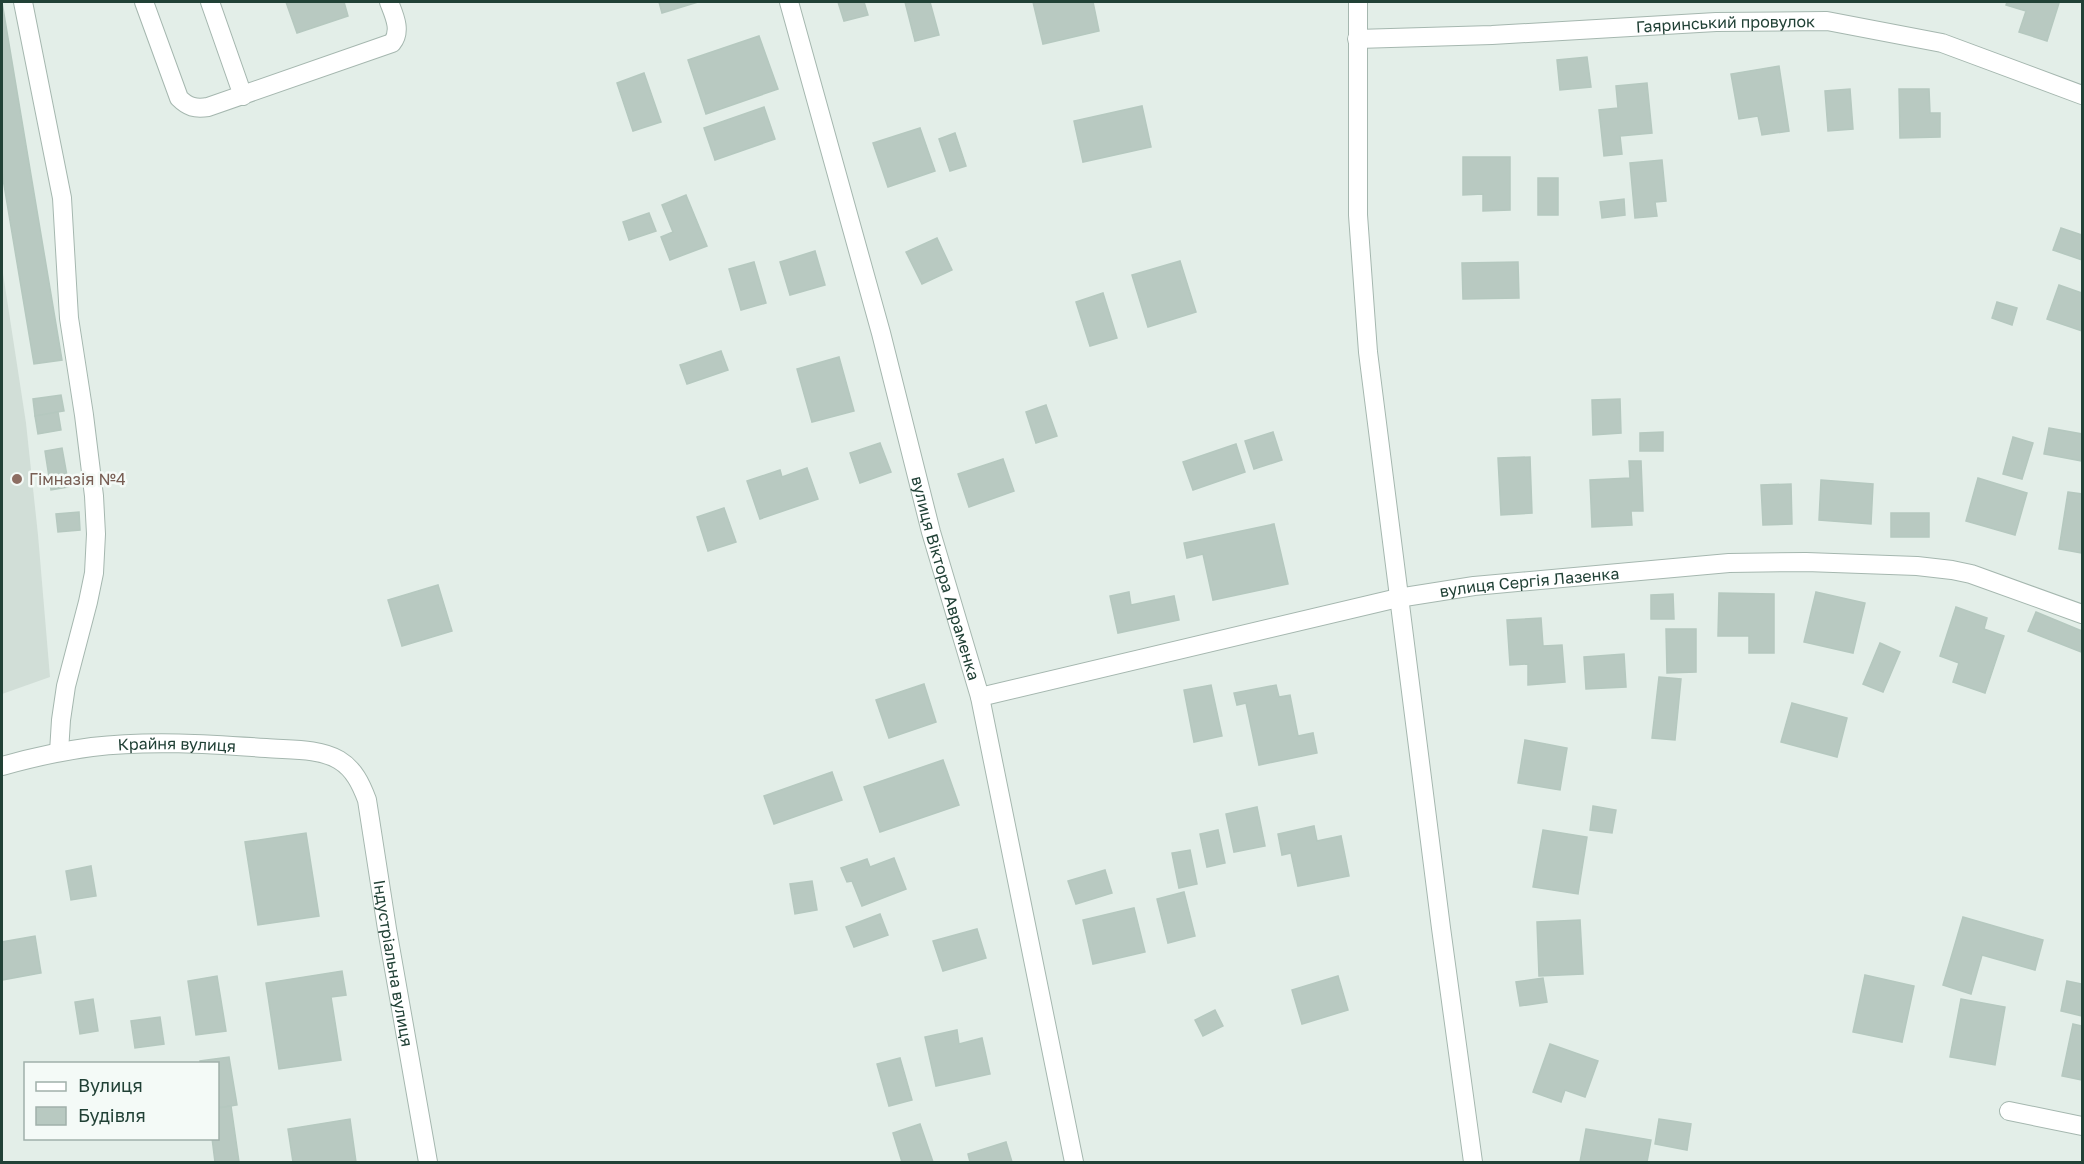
<svg xmlns="http://www.w3.org/2000/svg" width="2084" height="1164" font-family="'Golos Text',sans-serif">
  <rect width="100%" height="100%" fill="#e3eee8"/>
  <polygon fill="#d1ded7" points="2,267 26,423 38,535 50,677 2,694"/>
  <g fill="#b8c9c1" stroke="#b5c8bf" stroke-width="1.5">
    <polygon points="2,2 62,360 34,364 2,173"/>
    <polygon points="286,2 344,2 348,16 297,33"/>
    <polygon points="659,2 698,2 662,13"/>
    <polygon points="838,2 864,2 868,15 844,21"/>
    <polygon points="905,2 930,2 939,35 915,41"/>
    <polygon points="1033,2 1093,2 1099,31 1043,44"/>
    <polygon points="2007,2 2059,3 2047,41 2019,32 2026,11 2006,5"/>
    <polygon points="759,36 778,89 706,114 688,60"/>
    <polygon points="1587,57 1591,87 1560,90 1557,60"/>
    <polygon points="1779,66 1789,131 1762,135 1758,116 1739,119 1731,74"/>
    <polygon points="644,73 661,122 633,131 617,83"/>
    <polygon points="1647,83 1652,133 1620,136 1622,154 1604,156 1599,110 1618,108 1616,86"/>
    <polygon points="1850,89 1853,129 1828,131 1825,91"/>
    <polygon points="1899,89 1929,89 1930,113 1940,113 1940,137 1900,138"/>
    <polygon points="1142,106 1151,147 1083,162 1074,121"/>
    <polygon points="764,107 775,139 715,160 704,128"/>
    <polygon points="920,128 935,171 888,187 873,143"/>
    <polygon points="955,133 966,166 950,171 939,139"/>
    <polygon points="1463,157 1510,157 1510,210 1483,211 1483,194 1463,195"/>
    <polygon points="1662,160 1666,201 1655,202 1657,216 1635,218 1630,163"/>
    <rect x="1538" y="178" width="20" height="37"/>
    <polygon points="686,195 707,246 670,260 661,237 673,232 662,205"/>
    <polygon points="1624,199 1625,215 1602,218 1600,202"/>
    <polygon points="649,213 656,231 629,240 623,222"/>
    <polygon points="2061,228 2082,235 2082,260 2053,250"/>
    <polygon points="937,238 952,270 922,284 906,252"/>
    <polygon points="815,251 825,285 790,295 780,262"/>
    <polygon points="1180,261 1196,312 1148,327 1132,275"/>
    <polygon points="754,262 766,303 741,310 729,269"/>
    <polygon points="1518,262 1519,298 1463,299 1462,263"/>
    <polygon points="2059,285 2082,293 2082,331 2047,319"/>
    <polygon points="1103,293 1117,338 1090,346 1076,302"/>
    <polygon points="1997,302 2017,308 2012,325 1992,318"/>
    <polygon points="721,351 728,370 687,384 680,365"/>
    <polygon points="839,357 854,411 812,422 797,369"/>
    <polygon points="61,395 64,411 35,416 33,399"/>
    <polygon points="1620,399 1621,433 1593,435 1592,400"/>
    <polygon points="1046,405 1057,436 1036,443 1026,412"/>
    <polygon points="58,412 61,430 38,434 35,416"/>
    <polygon points="2049,428 2082,434 2082,461 2044,454"/>
    <polygon points="1273,432 1282,460 1254,469 1245,441"/>
    <polygon points="1663,432 1663,451 1640,451 1640,433"/>
    <polygon points="2013,437 2033,443 2022,479 2003,474"/>
    <polygon points="880,443 891,472 860,483 850,453"/>
    <polygon points="1236,444 1245,472 1193,490 1183,462"/>
    <polygon points="62,448 69,487 51,490 45,451"/>
    <polygon points="1530,457 1532,513 1501,515 1498,458"/>
    <polygon points="1003,459 1014,491 969,507 958,474"/>
    <polygon points="1629,461 1641,461 1643,511 1631,511 1632,525 1592,527 1590,480 1630,478"/>
    <polygon points="807,468 818,499 760,519 747,481 780,470 782,477"/>
    <polygon points="1978,478 2027,493 2015,535 1966,521"/>
    <polygon points="1821,480 1873,484 1871,524 1819,520"/>
    <polygon points="1791,484 1792,524 1763,525 1761,485"/>
    <polygon points="2068,492 2082,494 2082,553 2059,549"/>
    <polygon points="724,508 736,542 708,551 697,517"/>
    <polygon points="79,512 80,530 58,532 56,514"/>
    <rect x="1891" y="513" width="38" height="24"/>
    <polygon points="1274,524 1288,584 1213,600 1203,554 1187,558 1184,543"/>
    <polygon points="438,585 452,631 402,646 388,600"/>
    <polygon points="1129,592 1131,605 1174,596 1179,620 1118,633 1110,596"/>
    <polygon points="1816,592 1865,603 1853,653 1804,642"/>
    <polygon points="1719,593 1774,594 1774,653 1749,653 1749,636 1718,636"/>
    <polygon points="1673,594 1674,619 1651,619 1651,595"/>
    <polygon points="1956,607 1987,618 1984,629 2004,636 1985,693 1953,682 1959,663 1940,656"/>
    <polygon points="2036,612 2082,631 2081,652 2028,631"/>
    <polygon points="1541,618 1543,646 1562,645 1565,682 1528,685 1528,664 1510,665 1507,620"/>
    <polygon points="1666,629 1696,629 1696,672 1667,673"/>
    <polygon points="1880,643 1900,652 1883,692 1863,684"/>
    <polygon points="1624,654 1626,687 1586,689 1584,657"/>
    <polygon points="1659,677 1681,679 1675,740 1652,738"/>
    <polygon points="924,684 936,722 889,738 876,700"/>
    <polygon points="1211,685 1222,736 1194,742 1184,690"/>
    <polygon points="1276,685 1279,697 1290,695 1298,736 1313,733 1317,753 1259,765 1246,703 1237,705 1234,693"/>
    <polygon points="1792,703 1847,718 1837,757 1781,742"/>
    <polygon points="1525,740 1567,748 1560,790 1518,783"/>
    <polygon points="943,760 959,805 880,832 864,787"/>
    <polygon points="832,772 842,800 774,824 764,796"/>
    <polygon points="1593,806 1616,810 1612,833 1590,830"/>
    <polygon points="1257,807 1265,846 1234,852 1226,814"/>
    <polygon points="1314,826 1317,841 1341,836 1349,876 1298,886 1291,853 1282,855 1278,834"/>
    <polygon points="1218,830 1225,863 1207,867 1200,834"/>
    <polygon points="1543,830 1587,837 1578,894 1533,887"/>
    <polygon points="306,833 319,916 258,925 245,842"/>
    <polygon points="1190,850 1197,884 1179,888 1172,853"/>
    <polygon points="894,858 906,889 862,906 852,881 847,882 841,868 867,859 870,867"/>
    <polygon points="91,866 96,896 71,900 66,871"/>
    <polygon points="1105,870 1112,893 1076,904 1068,881"/>
    <polygon points="812,881 817,910 795,914 790,884"/>
    <polygon points="1184,892 1195,936 1168,943 1157,899"/>
    <polygon points="1134,908 1145,952 1093,964 1083,920"/>
    <polygon points="880,914 888,935 854,947 846,927"/>
    <polygon points="1963,917 2043,940 2035,970 1982,955 1971,994 1943,985"/>
    <polygon points="1580,920 1583,974 1539,976 1537,922"/>
    <polygon points="977,929 986,958 943,971 933,941"/>
    <polygon points="35,936 41,973 2,980 2,942"/>
    <polygon points="342,971 346,995 331,997 341,1060 279,1069 266,983"/>
    <polygon points="1865,975 1914,986 1902,1042 1853,1032"/>
    <polygon points="217,976 226,1031 196,1035 188,981"/>
    <polygon points="1338,976 1348,1010 1302,1024 1292,990"/>
    <polygon points="1543,978 1547,1002 1520,1006 1516,982"/>
    <polygon points="2067,981 2082,984 2082,1016 2061,1011"/>
    <polygon points="93,999 98,1031 80,1034 75,1002"/>
    <polygon points="1961,999 2005,1007 1995,1065 1950,1057"/>
    <polygon points="1215,1010 1223,1026 1203,1036 1195,1020"/>
    <polygon points="160,1017 164,1044 135,1048 131,1021"/>
    <polygon points="2073,1024 2082,1026 2082,1080 2062,1076"/>
    <polygon points="957,1030 959,1044 982,1038 990,1074 936,1086 925,1037"/>
    <polygon points="1550,1044 1598,1061 1585,1097 1565,1090 1561,1102 1533,1092"/>
    <polygon points="229,1057 237,1105 218,1108 218,1064 200,1064 200,1061"/>
    <polygon points="900,1058 912,1100 889,1106 877,1064"/>
    <polygon points="231,1106 239,1162 215,1162 212,1138 218,1138 218,1108"/>
    <polygon points="350,1119 356,1162 293,1162 288,1129"/>
    <polygon points="1659,1119 1691,1124 1687,1150 1655,1144"/>
    <polygon points="920,1124 933,1162 902,1162 893,1133"/>
    <polygon points="1586,1129 1651,1140 1647,1162 1580,1162"/>
    <polygon points="1006,1142 1012,1162 970,1162 968,1154"/>
  </g>
  <g fill="none" stroke-linecap="round" stroke-linejoin="round">
    <defs>
      <g id="minor">
        <polyline points="23,2 62,198 69,318 84,415 94,496 96,534 94,573 88,602 66,686 61,720 59,752"/>
        <path d="M144 2 179 98C188 107 195 109 208 107L392 43C402 31 394 15 389 2"/>
        <polyline points="210,2 243,96"/>
        <path id="s1" d="M789 2 881 333 931 532 980 697 1074 1162"/>
        <polyline points="1358,2 1358,215 1368,352 1441,928 1473,1162"/>
        <path id="s2" d="M1357 39 1492 35 1716 22 1827 21 1942 43 2082 95"/>
        <path id="s3" d="M980 697 1398 598 1474 586 1729 563 1806 562 1917 566 1952 570 1971 574 2082 614"/>
        <path id="s4" d="M2 766C31 758 61 751 92 747 149 740 209 744 266 748 289 750 319 748 339 760 354 769 361 784 367 800L387 929 428 1162"/>
        <polyline points="2009,1111 2082,1126"/>
      </g>
    </defs>
    <use href="#minor" stroke="#a5b7af" stroke-width="20"/>
    <use href="#minor" stroke="#fff" stroke-width="18"/>
  </g>
  <circle fill="#8d6e63" stroke="#f4faf7" stroke-width="2" cx="17" cy="479" r="6"/>
  <g text-anchor="middle" stroke-width="5" stroke-linejoin="round" paint-order="stroke">
    <g font-size="16" fill="#214136" stroke="#f4faf7">
      <text dy="6" stroke="none"><textPath href="#s2" startOffset="369">Гаяринський провулок</textPath></text>
      <text dy="6" stroke="none"><textPath href="#s1" startOffset="597">вулиця Віктора Авраменка</textPath></text>
      <text dy="6" stroke="none"><textPath href="#s3" startOffset="562">вулиця Сергія Лазенка</textPath></text>
      <text dy="6" stroke="none"><textPath href="#s4" startOffset="177">Крайня вулиця</textPath></text>
      <text dy="6" stroke="none"><textPath href="#s4" startOffset="556">Індустріальна вулиця</textPath></text>
    </g>
    <g font-size="16" fill="#785e54" stroke="#f4faf7" text-anchor="start">
      <text x="29" y="485">Гімназія №4</text>
    </g>
  </g>
  <rect width="2084" height="1164" fill="none" stroke="#214136" stroke-width="6"/>
  <rect x="24" y="1062" width="195" height="78" fill="#f4faf7" stroke="#a0b0aa" stroke-width="1.5"/>
  <rect x="36" y="1082" width="30" height="9" fill="#ffffff" stroke="#a0b0aa" stroke-width="1.5"/>
  <text x="78" y="1092" font-size="18" fill="#214136">Вулиця</text>
  <rect x="36" y="1107" width="30" height="18" fill="#b8c9c1" stroke="#a0b0aa" stroke-width="1.5"/>
  <text x="78" y="1122" font-size="18" fill="#214136">Будівля</text>
</svg>
